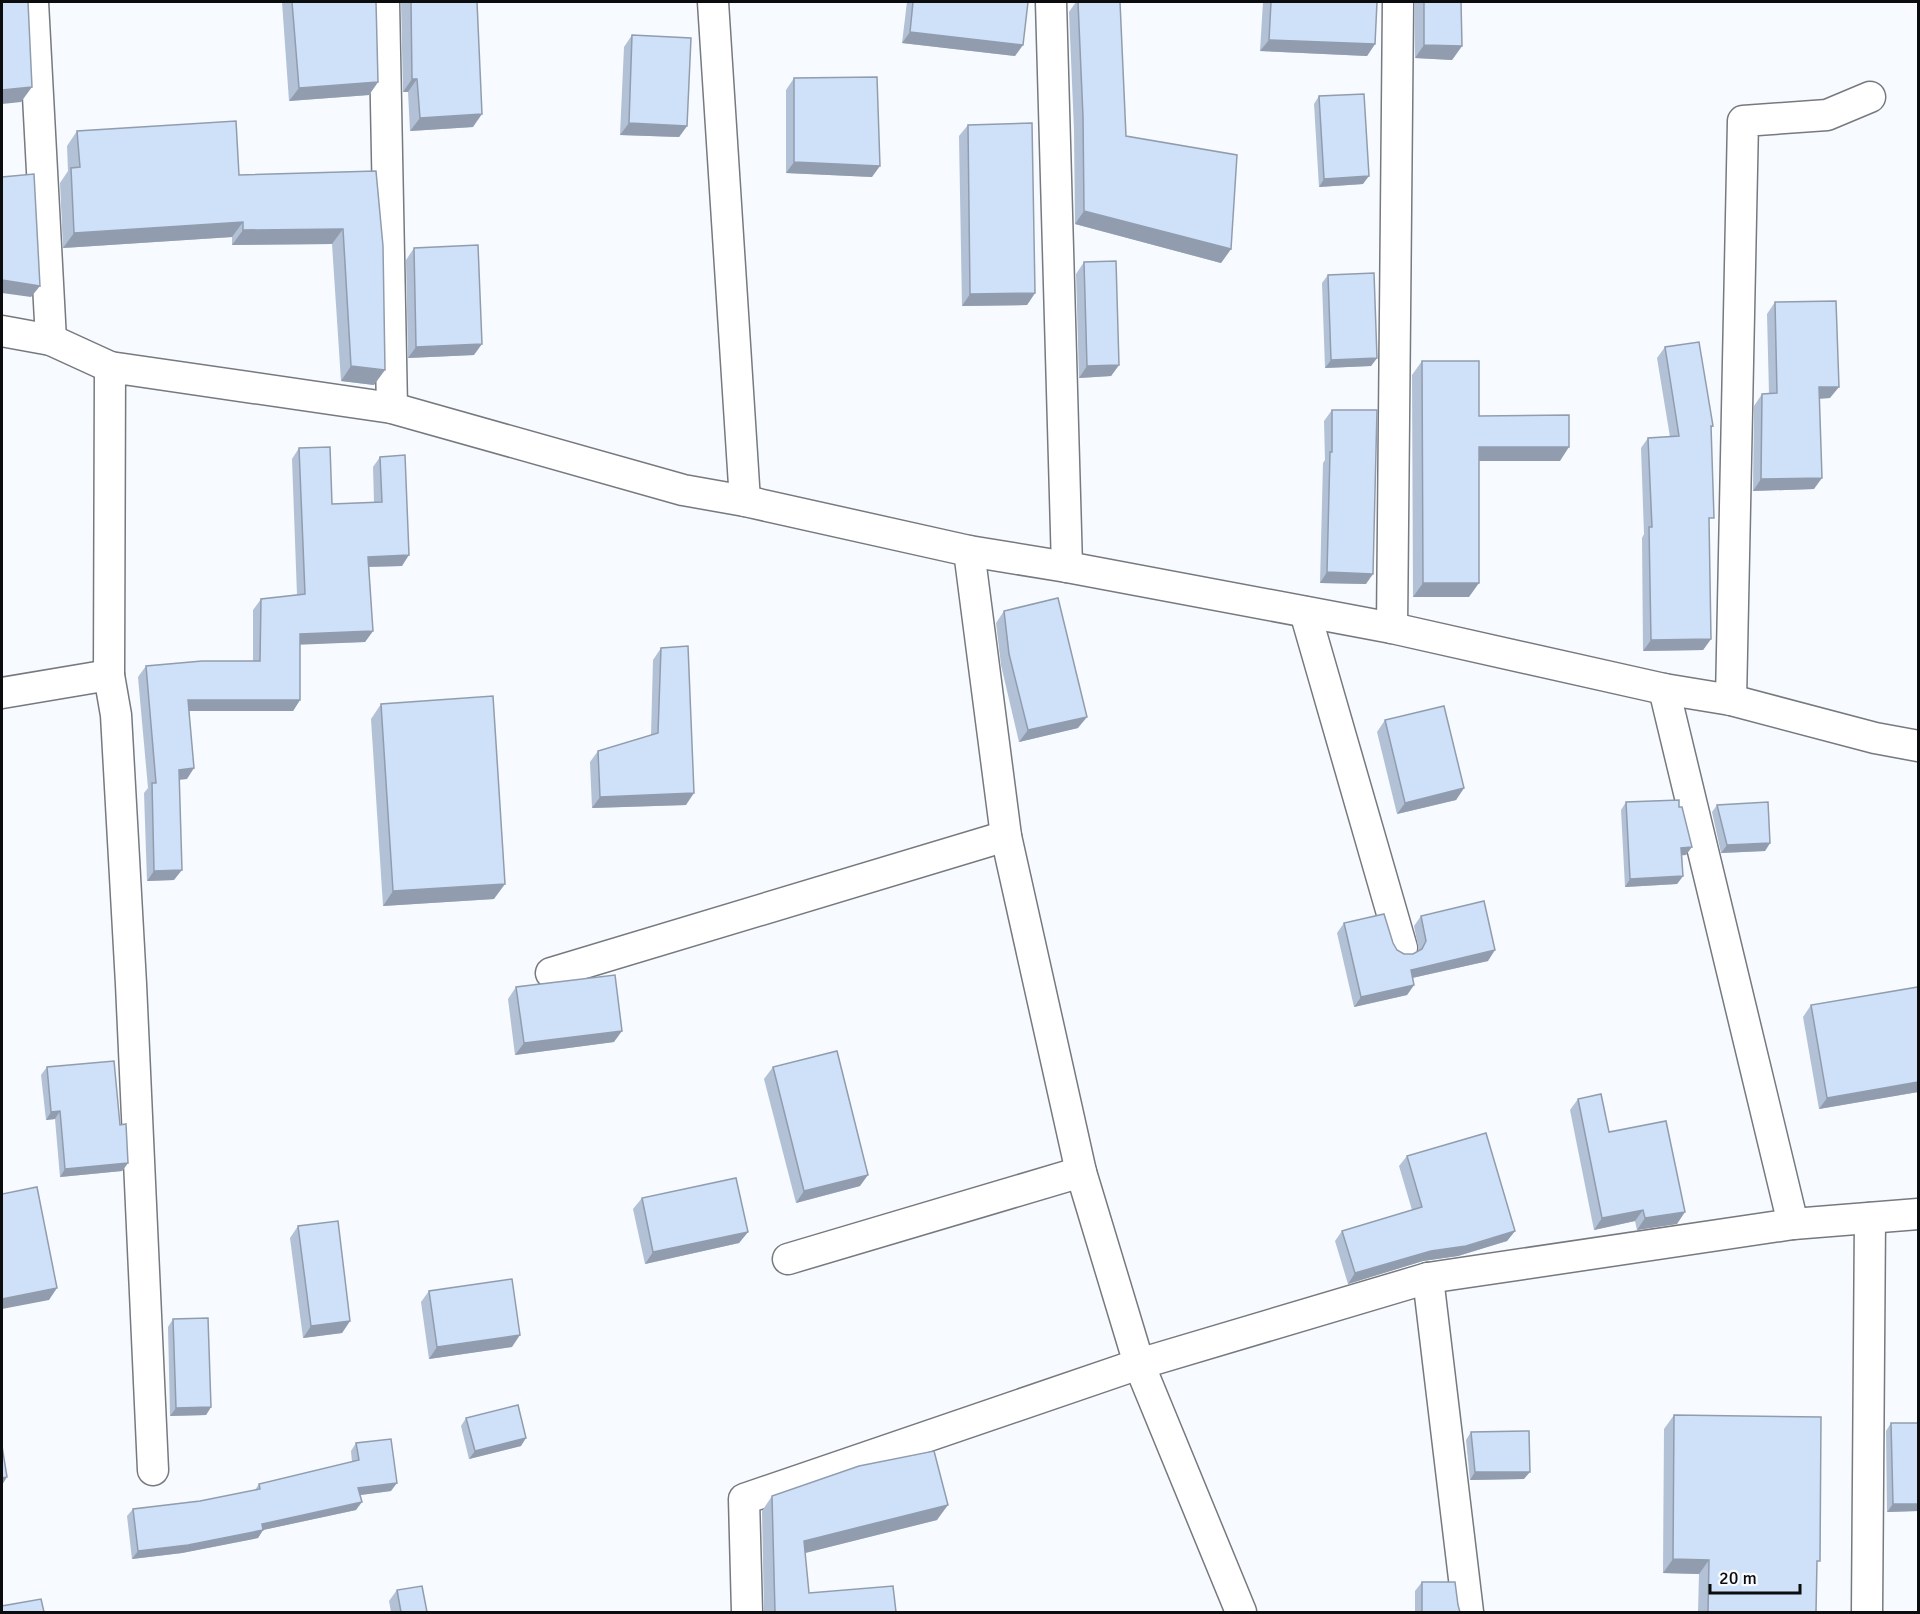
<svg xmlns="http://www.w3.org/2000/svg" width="1920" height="1614" font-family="Signika,sans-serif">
  <rect width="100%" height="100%" fill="#f7fafe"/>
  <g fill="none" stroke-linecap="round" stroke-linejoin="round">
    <defs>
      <g id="minor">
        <polyline points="33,2 51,340"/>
        <polyline points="384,2 392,408"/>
        <polyline points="713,2 745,501"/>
        <polyline points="1051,2 1067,567"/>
        <polyline points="2,331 51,340 110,367"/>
        <polyline points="1305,612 1402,948"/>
        <polyline points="1392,628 1398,2"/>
        <polyline points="1664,689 1793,1224 1918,1214"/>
        <polyline points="2,693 109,675"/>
        <polyline points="1731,700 1743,121 1827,115 1870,97"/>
        <polyline points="551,973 1006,836"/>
        <polyline points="788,1259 1081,1172"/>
        <polyline points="1428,1278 1468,1612"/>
        <polyline points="153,1470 131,984 116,715 109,675 110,367 392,408 683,490 745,501 969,551 1067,567 1392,628 1664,689 1731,700 1875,738 1918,746"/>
        <polyline points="747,1612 744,1499 1139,1364 1081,1172 1006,836 969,551"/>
        <polyline points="1241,1612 1139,1364 1428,1278 1793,1224"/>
        <polyline points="1867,1612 1870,1218"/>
      </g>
    </defs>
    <use href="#minor" stroke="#76797d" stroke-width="33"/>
    <use href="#minor" stroke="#fff" stroke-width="30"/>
  </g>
  <g fill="#b2c1d6">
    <polygon points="282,2 376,2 378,82 369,95 289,101"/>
    <polygon points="401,2 477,2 473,127 410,131 408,92 403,92"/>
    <polygon points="907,2 1028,2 1015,56 902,43"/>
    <polygon points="1076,2 1078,2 1126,136 1231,249 1221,263 1075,224 1074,130 1069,12"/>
    <polygon points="1263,2 1377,2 1375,44 1367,56 1260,51"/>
    <polygon points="1414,2 1461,2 1462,46 1452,60 1415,58"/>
    <polygon points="632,35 687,126 679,137 620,135 624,47"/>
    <polygon points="794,78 872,177 786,173 786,90"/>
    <polygon points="1319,96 1363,184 1319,187 1314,104"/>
    <polygon points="968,125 1035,293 1027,305 962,306 959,136"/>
    <polygon points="77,131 239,175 376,171 374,385 341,381 332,244 232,245 232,237 63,248 60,183 68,171 67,146"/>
    <polygon points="414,248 474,355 408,358 406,260"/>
    <polygon points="1084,262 1119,365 1111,376 1079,378 1076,274"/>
    <polygon points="1328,275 1377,358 1371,366 1325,368 1322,283"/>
    <polygon points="1775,302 1830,398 1819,399 1814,489 1753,491 1754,406 1762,394 1769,394 1767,314"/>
    <polygon points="1665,347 1713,426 1711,429 1709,525 1711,639 1703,650 1643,651 1642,538 1644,534 1641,448 1648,438 1670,437 1657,358"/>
    <polygon points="1422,361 1479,416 1560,461 1479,461 1469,597 1413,597 1412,375"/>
    <polygon points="1332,410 1366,584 1320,583 1323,463 1325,460 1324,421"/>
    <polygon points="299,448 332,504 374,502 373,467 380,457 402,566 369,567 373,631 365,642 300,644 300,700 293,711 189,711 187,779 179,780 174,880 147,881 144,793 148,788 138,677 146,666 253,661 253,610 261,599 297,595 292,459"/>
    <polygon points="1004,611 1078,728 1019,742 1001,665 996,623"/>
    <polygon points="661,648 686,805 592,808 590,762 598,751 651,735 653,660"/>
    <polygon points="381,704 494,899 383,906 371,719"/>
    <polygon points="1385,720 1464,788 1456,800 1397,814 1377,732"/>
    <polygon points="1626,802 1679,807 1686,855 1682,855 1683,876 1677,884 1625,887 1621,810"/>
    <polygon points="1717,805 1770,843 1765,851 1721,853 1712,812"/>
    <polygon points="1421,916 1488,961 1412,978 1414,985 1407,995 1354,1007 1337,933 1344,923 1393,943 1397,950 1404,954 1413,954 1419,951 1414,926"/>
    <polygon points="516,987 614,1042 515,1055 508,999"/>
    <polygon points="1918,987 1918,1092 1819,1109 1803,1017 1811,1005"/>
    <polygon points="47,1067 120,1125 128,1163 122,1171 60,1177 55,1119 46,1120 41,1075"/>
    <polygon points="773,1067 860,1186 796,1203 764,1079"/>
    <polygon points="1578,1099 1609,1132 1677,1224 1637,1230 1635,1221 1594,1230 1570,1110"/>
    <polygon points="1407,1156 1515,1231 1507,1241 1458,1256 1423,1261 1348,1284 1335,1241 1342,1231 1412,1210 1399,1166"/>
    <polygon points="642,1198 748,1232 739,1243 645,1264 633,1209"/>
    <polygon points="298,1226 350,1321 342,1333 303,1338 290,1238"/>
    <polygon points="429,1291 512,1347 429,1359 421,1302"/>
    <polygon points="173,1319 211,1407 206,1415 170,1416 168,1327"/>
    <polygon points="1674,1415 1817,1564 1816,1612 1698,1612 1699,1574 1663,1573 1664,1429"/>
    <polygon points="466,1418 521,1446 469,1459 461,1426"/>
    <polygon points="1891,1423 1918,1423 1918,1511 1887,1512 1886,1431"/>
    <polygon points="1471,1432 1524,1479 1470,1480 1466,1440"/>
    <polygon points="356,1443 391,1491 360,1495 356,1510 263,1530 258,1538 182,1553 132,1559 127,1516 133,1509 200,1501 255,1490 259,1484 352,1462 351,1451"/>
    <polygon points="772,1496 937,1520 805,1553 809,1593 896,1612 764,1612 762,1511"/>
    <polygon points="1422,1582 1458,1605 1460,1612 1415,1612 1415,1591"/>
    <polygon points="397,1590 427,1612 391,1612 389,1601"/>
  </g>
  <g fill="#919dae">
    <polygon points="910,32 1023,45 1015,56 902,43"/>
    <polygon points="1269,40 1375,44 1367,56 1260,51"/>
    <polygon points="1424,45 1462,46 1452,60 1415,58"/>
    <polygon points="412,79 417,79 408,92 403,92"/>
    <polygon points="378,82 369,95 289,101 299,88"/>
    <polygon points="32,87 21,102 2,104 2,90"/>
    <polygon points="482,114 473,127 410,131 420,118"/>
    <polygon points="629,123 687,126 679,137 620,135"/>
    <polygon points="794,162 880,166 872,177 786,173"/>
    <polygon points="1369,176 1363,184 1319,187 1324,179"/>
    <polygon points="1084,211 1231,249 1221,263 1075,224"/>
    <polygon points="243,222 232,237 63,248 74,233"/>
    <polygon points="343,229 332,244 232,245 243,230"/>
    <polygon points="2,280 40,286 31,297 2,293"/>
    <polygon points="1035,293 1027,305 962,306 970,294"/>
    <polygon points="482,344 474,355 408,358 416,347"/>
    <polygon points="1377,358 1371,366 1325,368 1331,360"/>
    <polygon points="1119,365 1111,376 1079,378 1087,366"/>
    <polygon points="351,366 385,370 374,385 341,381"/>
    <polygon points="1819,387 1839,387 1830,398 1810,399"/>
    <polygon points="1479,447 1569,447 1560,461 1469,461"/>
    <polygon points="1822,478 1814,489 1753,491 1761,479"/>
    <polygon points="409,555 402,566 360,567 368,557"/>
    <polygon points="1327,572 1373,574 1366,584 1320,583"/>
    <polygon points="1423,583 1479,583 1469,597 1413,597"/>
    <polygon points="373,631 365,642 293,645 300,634"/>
    <polygon points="1711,639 1703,650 1643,651 1651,640"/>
    <polygon points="188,700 300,700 293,711 181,711"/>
    <polygon points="1087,717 1078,728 1019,742 1028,730"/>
    <polygon points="194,768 187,779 171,780 179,770"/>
    <polygon points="1464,788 1456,800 1397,814 1405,803"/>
    <polygon points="694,793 686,805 592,808 600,797"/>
    <polygon points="1770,843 1765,851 1721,853 1727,845"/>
    <polygon points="1692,847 1686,855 1676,856 1681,848"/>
    <polygon points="182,870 174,880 147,881 154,871"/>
    <polygon points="1683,876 1677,884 1625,887 1630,879"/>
    <polygon points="505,884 494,899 383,906 393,891"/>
    <polygon points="1495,950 1488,961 1403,980 1411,970"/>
    <polygon points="1414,985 1407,995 1354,1007 1361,997"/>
    <polygon points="622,1031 614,1042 515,1055 524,1043"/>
    <polygon points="1918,1082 1918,1092 1819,1109 1827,1098"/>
    <polygon points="60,1111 55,1119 46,1120 51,1112"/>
    <polygon points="128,1163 122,1171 60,1177 65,1169"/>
    <polygon points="868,1175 860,1186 796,1203 804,1191"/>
    <polygon points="1643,1210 1635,1221 1594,1230 1602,1218"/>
    <polygon points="1685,1212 1677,1224 1637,1230 1645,1218"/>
    <polygon points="1515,1231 1507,1241 1458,1256 1423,1261 1348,1284 1355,1273 1431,1251"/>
    <polygon points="748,1232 739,1243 645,1264 653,1252"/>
    <polygon points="57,1288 49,1300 2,1309 2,1299"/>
    <polygon points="350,1321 342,1333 303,1338 311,1326"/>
    <polygon points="520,1335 512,1347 429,1359 437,1347"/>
    <polygon points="211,1407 206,1415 170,1416 176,1408"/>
    <polygon points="526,1438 521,1446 469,1459 475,1451"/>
    <polygon points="1475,1472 1530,1472 1524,1479 1470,1480"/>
    <polygon points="7,1477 2,1485 2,1478"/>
    <polygon points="397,1483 391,1491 353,1496 358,1488"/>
    <polygon points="362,1502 356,1510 263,1530 258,1538 182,1553 132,1559 138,1551"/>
    <polygon points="1893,1504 1918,1504 1918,1511 1887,1512"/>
    <polygon points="948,1505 937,1520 793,1556 804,1541"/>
    <polygon points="1673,1559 1709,1560 1699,1574 1663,1573"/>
  </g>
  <g fill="#cfe0f9" stroke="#919dae" stroke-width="1.5">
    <polygon points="2,2 28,2 32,87 2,90"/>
    <polygon points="292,2 376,2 378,82 299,88"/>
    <polygon points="411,2 477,2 482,114 420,118 417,79 412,79"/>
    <polygon points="913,2 1028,2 1023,45 910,32"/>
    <polygon points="1078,2 1120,2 1126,136 1237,155 1231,249 1084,211 1083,117"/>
    <polygon points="1271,2 1377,2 1375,44 1269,40"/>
    <polygon points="1424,2 1461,2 1462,46 1424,45"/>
    <polygon points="632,35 691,38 687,126 629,123"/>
    <polygon points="877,77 880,166 794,162 794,78"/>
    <polygon points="1364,94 1369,176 1324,179 1319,96"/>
    <polygon points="236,121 239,175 376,171 383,246 385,370 351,366 343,229 243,230 243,222 74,233 71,168 80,167 77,131"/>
    <polygon points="1032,123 1035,293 970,294 968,125"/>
    <polygon points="34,174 40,286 2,280 2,177"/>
    <polygon points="478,245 482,344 416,347 414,248"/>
    <polygon points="1116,261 1119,365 1087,366 1084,262"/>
    <polygon points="1374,273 1377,358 1331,360 1328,275"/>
    <polygon points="1836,301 1839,387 1819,387 1822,478 1761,479 1762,394 1777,393 1775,302"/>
    <polygon points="1699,342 1713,426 1711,426 1714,518 1709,518 1711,639 1651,640 1649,527 1652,527 1648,438 1679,436 1665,347"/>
    <polygon points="1422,361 1479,361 1479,416 1569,415 1569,447 1479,447 1479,583 1423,583"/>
    <polygon points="1332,410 1377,410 1373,574 1327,572 1330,452 1332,452"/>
    <polygon points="330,447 332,504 382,502 380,457 405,455 409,555 368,557 373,631 300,634 300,700 188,700 194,768 179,770 182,870 154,871 152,783 156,783 146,666 202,661 260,661 261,599 305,594 299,448"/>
    <polygon points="1058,598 1087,717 1028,730 1009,654 1004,611"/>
    <polygon points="688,646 694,793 600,797 598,751 658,733 661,648"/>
    <polygon points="493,696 505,884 393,891 381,704"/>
    <polygon points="1444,706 1464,788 1405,803 1385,720"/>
    <polygon points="1679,800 1679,807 1682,807 1692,847 1681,848 1683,876 1630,879 1626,802"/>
    <polygon points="1768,802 1770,843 1727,845 1717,805"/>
    <polygon points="1484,901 1495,950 1411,970 1414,985 1361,997 1344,923 1384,914 1393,943 1397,950 1404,954 1413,954 1422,949 1426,941 1421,916"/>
    <polygon points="615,975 622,1031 524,1043 516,987"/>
    <polygon points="1918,987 1918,1082 1827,1098 1811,1005"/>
    <polygon points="837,1051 868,1175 804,1191 773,1067"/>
    <polygon points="114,1061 120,1125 126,1124 128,1163 65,1169 60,1111 51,1112 47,1067"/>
    <polygon points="1601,1094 1609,1132 1666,1121 1685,1212 1645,1218 1643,1210 1602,1218 1578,1099"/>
    <polygon points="1486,1133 1515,1231 1466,1246 1431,1251 1355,1273 1342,1231 1422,1207 1407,1156"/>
    <polygon points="736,1178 748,1232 653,1252 642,1198"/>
    <polygon points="37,1187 57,1288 2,1299 2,1194"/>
    <polygon points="338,1221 350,1321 311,1326 298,1226"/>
    <polygon points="512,1279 520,1335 437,1347 429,1291"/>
    <polygon points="208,1318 211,1407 176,1408 173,1319"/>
    <polygon points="518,1405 526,1438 475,1451 466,1418"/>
    <polygon points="1674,1415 1821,1417 1820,1561 1817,1561 1816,1612 1708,1612 1709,1560 1673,1559"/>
    <polygon points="1891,1423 1918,1423 1918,1504 1893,1504"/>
    <polygon points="1529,1431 1530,1472 1475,1472 1471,1432"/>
    <polygon points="391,1439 397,1483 358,1488 362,1502 262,1524 263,1530 188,1545 138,1551 133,1509 200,1501 260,1489 259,1484 359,1460 356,1443"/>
    <polygon points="2,1446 7,1477 2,1478"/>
    <polygon points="934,1451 948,1505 804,1541 809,1593 893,1586 896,1612 775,1612 772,1496 859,1466"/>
    <polygon points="1422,1582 1455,1582 1458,1605 1460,1612 1422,1612"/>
    <polygon points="422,1586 427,1612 401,1612 397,1590"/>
    <polygon points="41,1599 44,1612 2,1612 2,1606"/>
  </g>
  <rect width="1920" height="1614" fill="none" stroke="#0b0c0e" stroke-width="6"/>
  <path d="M1710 1584v9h90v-9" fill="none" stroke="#0b0c0e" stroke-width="3"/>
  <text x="1719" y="1584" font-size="18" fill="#0b0c0e" stroke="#f7fafe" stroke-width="4.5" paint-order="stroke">20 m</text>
</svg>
